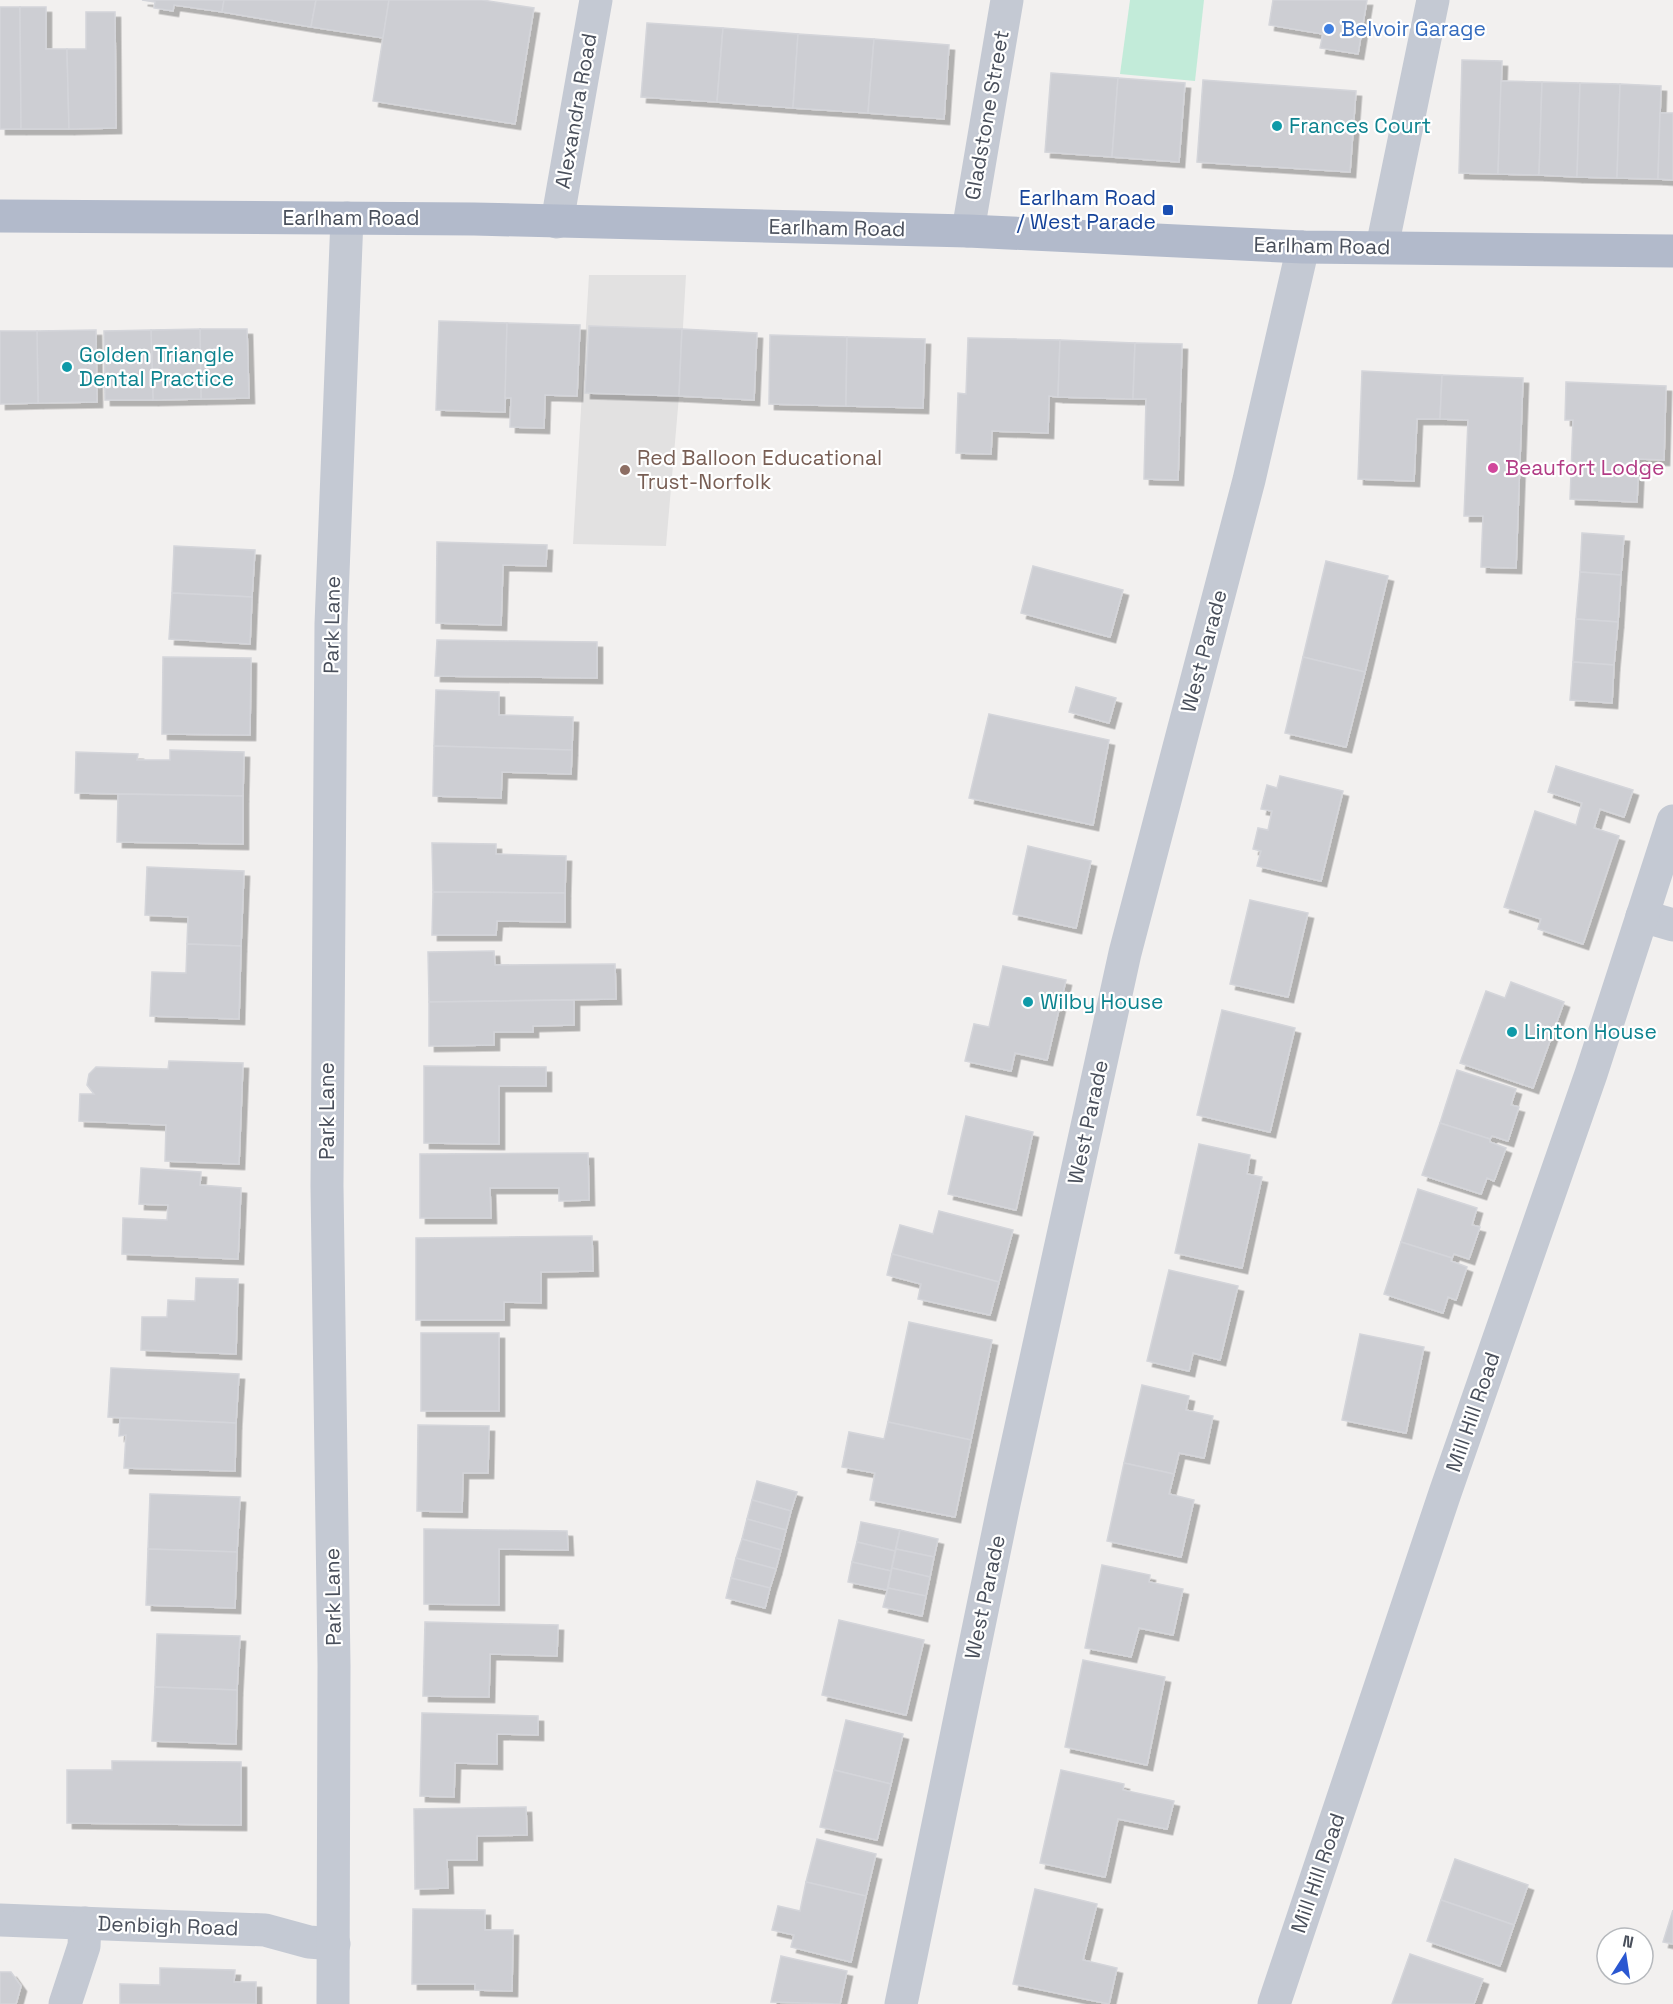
<svg xmlns="http://www.w3.org/2000/svg" width="1673" height="2004" font-family="'Space Grotesk',sans-serif">
  <defs>
    <filter id="shadow"><feDropShadow dx="5.5" dy="5.5" stdDeviation="0" flood-color="#0004"/></filter>
  </defs>
  <rect width="100%" height="100%" fill="#f2f0ef"/>
  <polygon fill="#e2e1e1" points="589,275 686,275 679,396 666,546 573,544"/>
  <polygon fill="#c2ebd9" points="1130,0 1204,0 1195,81 1120,74"/>
  <g fill="#cdced3" stroke="#d4d5da" stroke-width="1.5" filter="url(#shadow)">
    <polygon points="142,0 224,0 222,12 174,5 173,11 154,8 155,2"/>
    <polygon points="224,0 316,0 311,27 222,12"/>
    <polygon points="316,0 389,0 383,38 311,27"/>
    <polygon points="389,0 482,0 534,8 515,124 373,101"/>
    <polygon points="1273,0 1367,0 1358,54 1320,48 1323,34 1269,25"/>
    <polygon points="0,7 20,7 21,129 0,129"/>
    <polygon points="20,7 46,7 46,49 67,49 69,129 21,129"/>
    <polygon points="86,12 115,12 116,128 69,129 67,49 86,49"/>
    <polygon points="647,23 723,28 717,102 641,97"/>
    <polygon points="723,28 798,34 793,108 717,102"/>
    <polygon points="798,34 874,39 868,113 793,108"/>
    <polygon points="874,39 949,45 944,119 868,113"/>
    <polygon points="1462,60 1502,61 1498,174 1459,173"/>
    <polygon points="1051,73 1118,78 1112,157 1045,152"/>
    <polygon points="1118,78 1185,83 1179,162 1112,157"/>
    <polygon points="1203,80 1356,91 1350,172 1197,162"/>
    <polygon points="1501,81 1542,82 1539,175 1498,174"/>
    <polygon points="1542,82 1580,83 1577,177 1539,175"/>
    <polygon points="1580,83 1620,84 1617,178 1577,177"/>
    <polygon points="1620,84 1661,86 1658,179 1617,178"/>
    <polygon points="1660,113 1673,113 1673,180 1658,179"/>
    <polygon points="439,321 507,323 505,412 436,410"/>
    <polygon points="507,323 580,325 577,396 545,395 544,428 510,427 511,398 505,398"/>
    <polygon points="589,326 682,329 679,396 585,393"/>
    <polygon points="200,329 247,329 249,398 201,399"/>
    <polygon points="200,329 201,399 153,400 151,330"/>
    <polygon points="682,329 757,333 754,400 679,396"/>
    <polygon points="96,330 97,402 38,403 37,331"/>
    <polygon points="151,330 153,400 105,400 104,331"/>
    <polygon points="0,331 37,331 38,403 0,404"/>
    <polygon points="770,335 847,337 846,406 769,404"/>
    <polygon points="847,337 925,339 923,408 846,406"/>
    <polygon points="968,338 1060,340 1058,397 1049,396 1048,433 992,431 991,454 956,453 958,393 966,394"/>
    <polygon points="1060,340 1135,343 1133,399 1058,397"/>
    <polygon points="1135,343 1182,344 1178,480 1144,479 1146,399 1133,399"/>
    <polygon points="1362,371 1442,375 1440,419 1417,419 1414,481 1358,479"/>
    <polygon points="1442,375 1523,378 1516,568 1481,567 1483,516 1464,516 1468,420 1440,419"/>
    <polygon points="1566,382 1666,386 1664,460 1639,459 1637,502 1570,499 1573,420 1565,420"/>
    <polygon points="1582,533 1624,536 1621,575 1580,572"/>
    <polygon points="437,542 547,545 546,566 503,565 501,625 436,623"/>
    <polygon points="174,546 255,550 252,597 172,593"/>
    <polygon points="1326,561 1388,576 1365,672 1303,657"/>
    <polygon points="1033,566 1123,590 1110,637 1021,613"/>
    <polygon points="1580,572 1621,575 1618,622 1576,619"/>
    <polygon points="172,593 252,597 250,644 169,639"/>
    <polygon points="1576,619 1618,622 1614,665 1573,662"/>
    <polygon points="437,640 597,642 597,678 435,676"/>
    <polygon points="163,657 251,658 250,735 162,734"/>
    <polygon points="1303,657 1365,672 1346,747 1285,733"/>
    <polygon points="1573,662 1614,665 1612,703 1570,700"/>
    <polygon points="1076,687 1116,698 1109,723 1069,712"/>
    <polygon points="436,690 499,692 499,715 573,717 572,750 434,746"/>
    <polygon points="989,714 1109,740 1093,825 969,798"/>
    <polygon points="434,746 572,750 571,774 502,772 501,798 433,796"/>
    <polygon points="170,750 244,752 243,796 75,793 76,752 138,754 137,760 170,760"/>
    <polygon points="1556,766 1633,790 1624,817 1600,809 1594,828 1619,836 1583,944 1538,929 1541,919 1504,907 1535,811 1576,825 1582,803 1548,792"/>
    <polygon points="1280,776 1343,791 1321,881 1257,866 1261,851 1253,849 1258,828 1268,830 1272,811 1261,809 1267,785 1277,788"/>
    <polygon points="118,794 243,796 243,844 117,842"/>
    <polygon points="432,843 496,844 496,854 566,856 565,893 433,892"/>
    <polygon points="1028,846 1091,861 1076,928 1013,914"/>
    <polygon points="147,867 244,871 241,946 187,944 188,917 145,915"/>
    <polygon points="433,892 565,893 565,922 497,921 496,935 432,935"/>
    <polygon points="1250,900 1308,913 1288,997 1230,984"/>
    <polygon points="187,944 241,946 239,1019 150,1016 152,972 186,973"/>
    <polygon points="494,951 495,965 615,964 616,999 429,1002 428,952"/>
    <polygon points="1003,966 1066,980 1047,1060 1015,1053 1011,1071 965,1061 974,1024 989,1027"/>
    <polygon points="1511,982 1564,1002 1533,1088 1460,1063 1486,991 1505,998"/>
    <polygon points="574,1000 574,1025 533,1026 533,1032 494,1032 494,1045 429,1046 429,1002"/>
    <polygon points="1222,1010 1295,1028 1270,1132 1197,1115"/>
    <polygon points="169,1061 243,1063 239,1164 165,1161 166,1125 79,1121 80,1094 94,1094 87,1085 89,1074 96,1067 168,1069"/>
    <polygon points="424,1066 546,1067 546,1086 499,1086 499,1144 424,1143"/>
    <polygon points="1457,1070 1516,1089 1511,1105 1519,1107 1508,1141 1492,1136 1490,1139 1440,1123"/>
    <polygon points="966,1116 1033,1132 1016,1210 948,1194"/>
    <polygon points="1440,1123 1490,1139 1490,1142 1506,1148 1494,1181 1487,1178 1481,1194 1422,1175"/>
    <polygon points="1199,1144 1250,1155 1247,1174 1262,1177 1242,1268 1175,1253"/>
    <polygon points="588,1153 589,1200 559,1201 559,1188 490,1188 491,1218 420,1218 420,1154"/>
    <polygon points="141,1168 201,1172 200,1185 241,1188 238,1259 122,1254 123,1218 167,1220 168,1205 139,1204"/>
    <polygon points="1418,1189 1477,1208 1472,1225 1480,1227 1469,1259 1454,1254 1452,1258 1401,1242"/>
    <polygon points="939,1211 1013,1230 999,1282 892,1254 900,1225 933,1234"/>
    <polygon points="592,1236 593,1271 541,1272 541,1303 504,1302 504,1320 416,1320 416,1238"/>
    <polygon points="1401,1242 1452,1258 1451,1261 1467,1267 1456,1300 1448,1297 1443,1313 1384,1294"/>
    <polygon points="892,1254 999,1282 990,1315 918,1299 921,1284 887,1275"/>
    <polygon points="1169,1270 1238,1286 1220,1360 1193,1353 1189,1371 1147,1361"/>
    <polygon points="196,1278 238,1279 236,1354 141,1350 142,1317 167,1317 168,1300 195,1301"/>
    <polygon points="909,1322 992,1340 971,1440 888,1422"/>
    <rect x="421" y="1333" width="78" height="78"/>
    <polygon points="1360,1334 1424,1347 1406,1433 1342,1420"/>
    <polygon points="111,1368 239,1374 236,1423 108,1417"/>
    <polygon points="1142,1385 1189,1396 1186,1410 1213,1416 1204,1458 1179,1453 1174,1474 1124,1463"/>
    <polygon points="120,1418 236,1423 235,1471 124,1468 126,1435 119,1436"/>
    <polygon points="888,1422 971,1440 955,1517 870,1500 875,1473 842,1467 849,1432 884,1439"/>
    <polygon points="418,1425 489,1426 488,1473 463,1473 462,1512 417,1511"/>
    <polygon points="1124,1463 1174,1474 1169,1494 1194,1500 1181,1557 1107,1541"/>
    <polygon points="757,1481 797,1492 791,1511 752,1500"/>
    <polygon points="150,1494 240,1497 237,1552 148,1549"/>
    <polygon points="752,1500 791,1511 786,1530 747,1519"/>
    <polygon points="747,1519 786,1530 781,1550 742,1539"/>
    <polygon points="861,1522 900,1530 895,1551 857,1542"/>
    <polygon points="424,1529 567,1531 568,1550 499,1549 499,1605 424,1604"/>
    <polygon points="900,1530 938,1539 934,1557 896,1549"/>
    <polygon points="742,1539 781,1550 776,1569 736,1558"/>
    <polygon points="857,1542 895,1551 891,1571 852,1562"/>
    <polygon points="148,1549 237,1552 235,1608 146,1605"/>
    <polygon points="896,1549 934,1557 930,1577 892,1568"/>
    <polygon points="736,1558 776,1569 770,1588 731,1578"/>
    <polygon points="852,1562 891,1571 887,1590 848,1582"/>
    <polygon points="1102,1565 1150,1575 1149,1582 1183,1589 1173,1635 1139,1628 1131,1657 1085,1648"/>
    <polygon points="892,1568 930,1577 926,1596 888,1588"/>
    <polygon points="731,1578 770,1588 765,1608 726,1598"/>
    <polygon points="888,1588 926,1596 922,1616 883,1607"/>
    <polygon points="839,1620 924,1640 906,1715 822,1695"/>
    <polygon points="425,1622 558,1625 557,1656 490,1654 489,1697 423,1696"/>
    <polygon points="157,1634 240,1636 237,1690 155,1687"/>
    <polygon points="1083,1660 1165,1677 1147,1765 1065,1747"/>
    <polygon points="155,1687 237,1690 236,1744 152,1741"/>
    <polygon points="422,1713 538,1716 538,1735 497,1734 497,1764 455,1763 454,1797 420,1796"/>
    <polygon points="846,1720 903,1734 891,1784 834,1770"/>
    <polygon points="112,1761 241,1762 241,1825 67,1823 67,1770 112,1770"/>
    <polygon points="834,1770 891,1784 877,1840 820,1827"/>
    <polygon points="1061,1770 1124,1784 1123,1790 1174,1801 1167,1829 1118,1819 1105,1877 1040,1863"/>
    <polygon points="526,1807 527,1835 477,1836 477,1860 447,1860 448,1888 415,1889 414,1809"/>
    <polygon points="817,1839 876,1854 866,1896 806,1882"/>
    <polygon points="1455,1859 1528,1885 1514,1925 1441,1900"/>
    <polygon points="806,1882 866,1896 851,1962 791,1947 794,1935 772,1930 778,1906 800,1911"/>
    <polygon points="1035,1889 1097,1904 1083,1960 1117,1968 1109,2004 1013,1984"/>
    <polygon points="1441,1900 1514,1925 1500,1966 1427,1941"/>
    <polygon points="413,1909 485,1910 485,1930 513,1930 512,1991 475,1990 475,1984 412,1984"/>
    <polygon points="1673,1910 1673,1944 1663,1942"/>
    <polygon points="1410,1954 1483,1979 1474,2004 1392,2004"/>
    <polygon points="781,1956 847,1971 840,2004 771,2002"/>
    <polygon points="160,1968 235,1970 234,1982 256,1982 256,2004 120,2004 120,1984 160,1985"/>
    <polygon points="0,1972 11,1972 21,1986 16,2004 0,2004"/>
  </g>
  <g fill="none" stroke-linecap="round" stroke-linejoin="round">
    <g stroke="#c4c9d3" stroke-width="33">
      <polyline points="557,222 596,0"/>
      <polyline points="968,231 1007,0"/>
      <polyline points="1382,247 1433,0"/>
      <polyline points="1642,916 1673,925"/>
      <polyline points="0,1920 265,1930 309,1942 334,1944"/>
      <polyline points="65,2004 84,1946 85,1923"/>
      <polyline points="333,2004 334,1665 327,1186 331,624 347,218"/>
      <polyline points="901,2004 1004,1504 1125,953 1249,480 1303,247"/>
      <polyline points="1274,2004 1445,1493 1591,1074 1673,821"/>
    </g>
    <polyline stroke="#b2bacb" stroke-width="33" points="0,216 474,219 968,231 1303,247 1673,251"/>
  </g>
  <circle fill="#3f7fe0" stroke="#fff" stroke-width="2" cx="1329" cy="29" r="6"/>
  <g fill="#0f9aa8" stroke="#fff" stroke-width="2">
    <circle cx="1277" cy="126" r="6"/>
    <circle cx="67" cy="367" r="6"/>
    <circle cx="1028" cy="1002" r="6"/>
    <circle cx="1512" cy="1032" r="6"/>
  </g>
  <rect fill="#1a4fb4" stroke="#fff" stroke-width="2" x="1162" y="204" width="12" height="12" rx="3"/>
  <circle fill="#d1479c" stroke="#fff" stroke-width="2" cx="1493" cy="468" r="6"/>
  <circle fill="#8d6e63" stroke="#fff" stroke-width="2" cx="625" cy="470" r="6"/>
  <g text-anchor="middle" stroke-width="4.5" stroke-linejoin="round" paint-order="stroke">
    <g font-size="21" fill="#366cbe" stroke="#fff" text-anchor="start">
      <text x="1341" y="36">Belvoir Garage</text>
    </g>
    <g font-size="21" fill="#494f5b" stroke="#fff">
      <text transform="translate(576 111) rotate(-80)" y="7">Alexandra Road</text>
      <text transform="translate(987 115) rotate(-80)" y="7">Gladstone Street</text>
      <text x="351" y="225">Earlham Road</text>
      <text transform="translate(837 228) rotate(1)" y="7">Earlham Road</text>
      <text transform="translate(1322 246) rotate(1)" y="7">Earlham Road</text>
      <text transform="translate(332 625) rotate(-89)" y="7">Park Lane</text>
      <text transform="translate(1204 651) rotate(-75)" y="7">West Parade</text>
      <text transform="translate(327 1111) rotate(-90)" y="7">Park Lane</text>
      <text transform="translate(1088 1122) rotate(-78)" y="7">West Parade</text>
      <text transform="translate(1473 1412) rotate(-71)" y="7">Mill Hill Road</text>
      <text transform="translate(333 1597) rotate(-91)" y="7">Park Lane</text>
      <text transform="translate(985 1597) rotate(-78)" y="7">West Parade</text>
      <text transform="translate(1318 1873) rotate(-71)" y="7">Mill Hill Road</text>
      <text transform="translate(168 1926) rotate(2)" y="7">Denbigh Road</text>
    </g>
    <g font-size="21" fill="#0d838f" stroke="#fff" text-anchor="start">
      <text x="1289" y="133">Frances Court</text>
      <text x="79" y="362">Golden Triangle<tspan x="79" dy="24">Dental Practice</tspan></text>
      <text x="1040" y="1009">Wilby House</text>
      <text x="1524" y="1039">Linton House</text>
    </g>
    <g font-size="21" fill="#164399" stroke="#fff" text-anchor="end">
      <text x="1156" y="205">Earlham Road<tspan x="1156" dy="24">/ West Parade</tspan></text>
    </g>
    <g font-size="21" fill="#785e54" stroke="#fff" text-anchor="start">
      <text x="637" y="465">Red Balloon Educational<tspan x="637" dy="24">Trust-Norfolk</tspan></text>
    </g>
    <g font-size="21" fill="#b23c85" stroke="#fff" text-anchor="start">
      <text x="1505" y="475">Beaufort Lodge</text>
    </g>
  </g>
  <g transform="translate(1625 1956) rotate(12)"><circle r="28" fill="#ffffff" stroke="#b6b9bd" stroke-width="1.5"/>
  <path d="M0-4.5L10 22L0 15L-10 22Z" fill="#2a57d1"/>
  <text y="-9" font-size="16" font-weight="bold" text-anchor="middle" fill="#494f5b">N</text>
  </g>
</svg>
